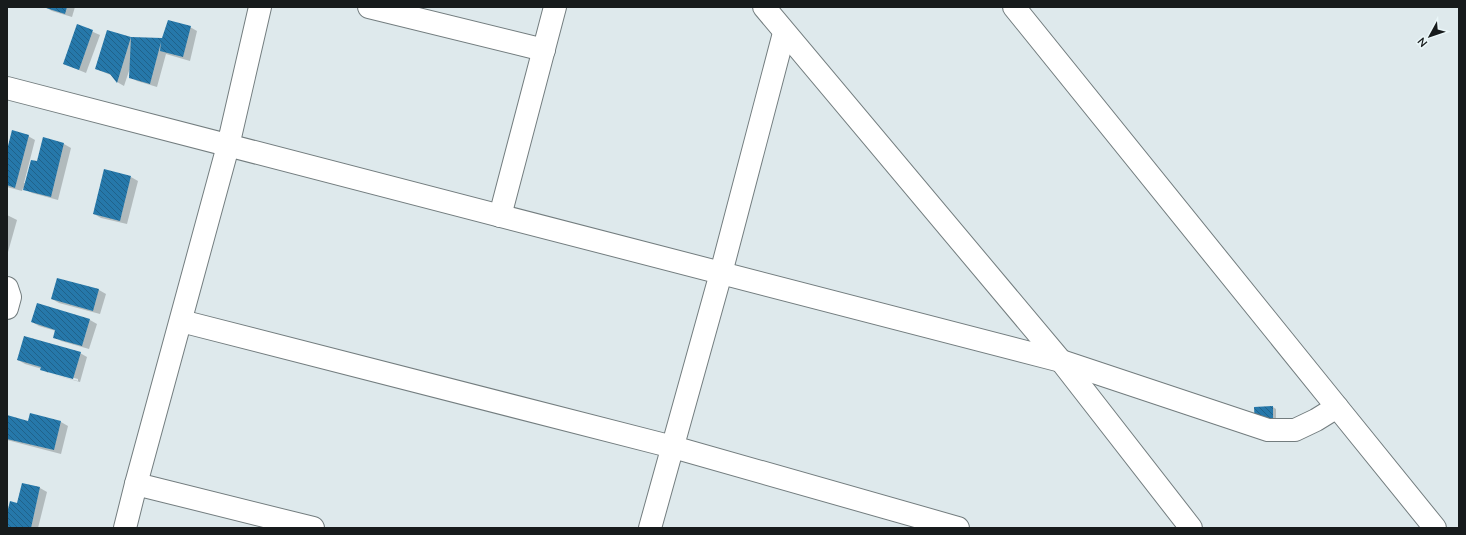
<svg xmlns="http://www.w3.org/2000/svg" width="1466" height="535" font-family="'Nunito Sans',sans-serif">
  <defs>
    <pattern id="building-back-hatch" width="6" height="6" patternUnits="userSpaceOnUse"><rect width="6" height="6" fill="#2678aa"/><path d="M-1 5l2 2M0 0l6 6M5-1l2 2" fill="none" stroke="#20628a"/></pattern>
  </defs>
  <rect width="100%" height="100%" fill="#dee9ec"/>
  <g fill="#0003">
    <polygon points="45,7 75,7 72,17 52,11"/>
    <polygon points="77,25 100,35 86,73 64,64"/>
    <polygon points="190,27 197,31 190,61 166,54 157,87 137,81 130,77 130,68 124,86 117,82 113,76 96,69 108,31 131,38 163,40"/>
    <polygon points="28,136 35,140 24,183 26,183 38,163 44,138 64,144 71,148 58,200 32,193 23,188 22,191 7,187 7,153"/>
    <polygon points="131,177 138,181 127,224 101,218 94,214"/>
    <polygon points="7,215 17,220 8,252 7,252"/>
    <polygon points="58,279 99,290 106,294 100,314 59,303 52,299"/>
    <polygon points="37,305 90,320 97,324 89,349 61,341 54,337 56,331 39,326 32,322"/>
    <polygon points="80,353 87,357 80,382 48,373 78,381 78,379 48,371 48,373 42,369 25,364 18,360"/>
    <polygon points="1273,407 1276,409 1276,425 1259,426"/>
    <polygon points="30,414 61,422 68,426 61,454 7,440 7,416 28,422"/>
    <polygon points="23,484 40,488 47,492 38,528 7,528 7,517 18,504"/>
  </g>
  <g fill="url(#building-back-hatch)">
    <polygon points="43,7 67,7 65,14"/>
    <polygon points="168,20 191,26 183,57 160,51 161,42 150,84 129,78 131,37 162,38"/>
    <polygon points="77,24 93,30 79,70 63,64"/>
    <polygon points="107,30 131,37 117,83 110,74 95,69"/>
    <polygon points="12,130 29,135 15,188 7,185 7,150"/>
    <polygon points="43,137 64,143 51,197 23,190 31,160 37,161"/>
    <polygon points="104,169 131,176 120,221 93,214"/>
    <polygon points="57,278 99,289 93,311 51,299"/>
    <polygon points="37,303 90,319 82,346 53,338 55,330 31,322"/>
    <polygon points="24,336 81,352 73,379 40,370 41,367 17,360"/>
    <polygon points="1273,406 1273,424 1255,425 1254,407"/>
    <polygon points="30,413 61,421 54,450 7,439 7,415 28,421"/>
    <polygon points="22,483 40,487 31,528 7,528 7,513 10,501 17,503"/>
  </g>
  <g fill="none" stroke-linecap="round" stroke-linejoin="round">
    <defs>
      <g id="street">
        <polyline points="369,7 544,50"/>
        <polyline points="764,7 1061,361 1191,528"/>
        <polyline points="7,88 1061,361 1268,430 1295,430 1316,420 1337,407 1014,7"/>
        <polyline points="500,216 555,7"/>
        <polyline points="7,288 10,297 7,308"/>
        <polyline points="181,321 673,447 958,528"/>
        <polyline points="1337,407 1435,528"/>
        <polyline points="136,484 313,528"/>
        <polyline points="125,528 136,484 228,146 260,7"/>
        <polyline points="650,528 721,273 784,33"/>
      </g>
    </defs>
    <use href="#street" stroke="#737d7f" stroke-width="24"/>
    <use href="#street" stroke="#fff" stroke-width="22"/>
  </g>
  <rect width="1466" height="535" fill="none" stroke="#171b1c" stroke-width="16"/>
  <g transform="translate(1430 36) rotate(230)" stroke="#ebf7f9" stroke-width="3" paint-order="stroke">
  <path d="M0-3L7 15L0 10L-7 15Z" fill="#171b1c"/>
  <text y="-6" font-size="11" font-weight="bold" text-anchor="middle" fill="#171b1c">N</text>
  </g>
</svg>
